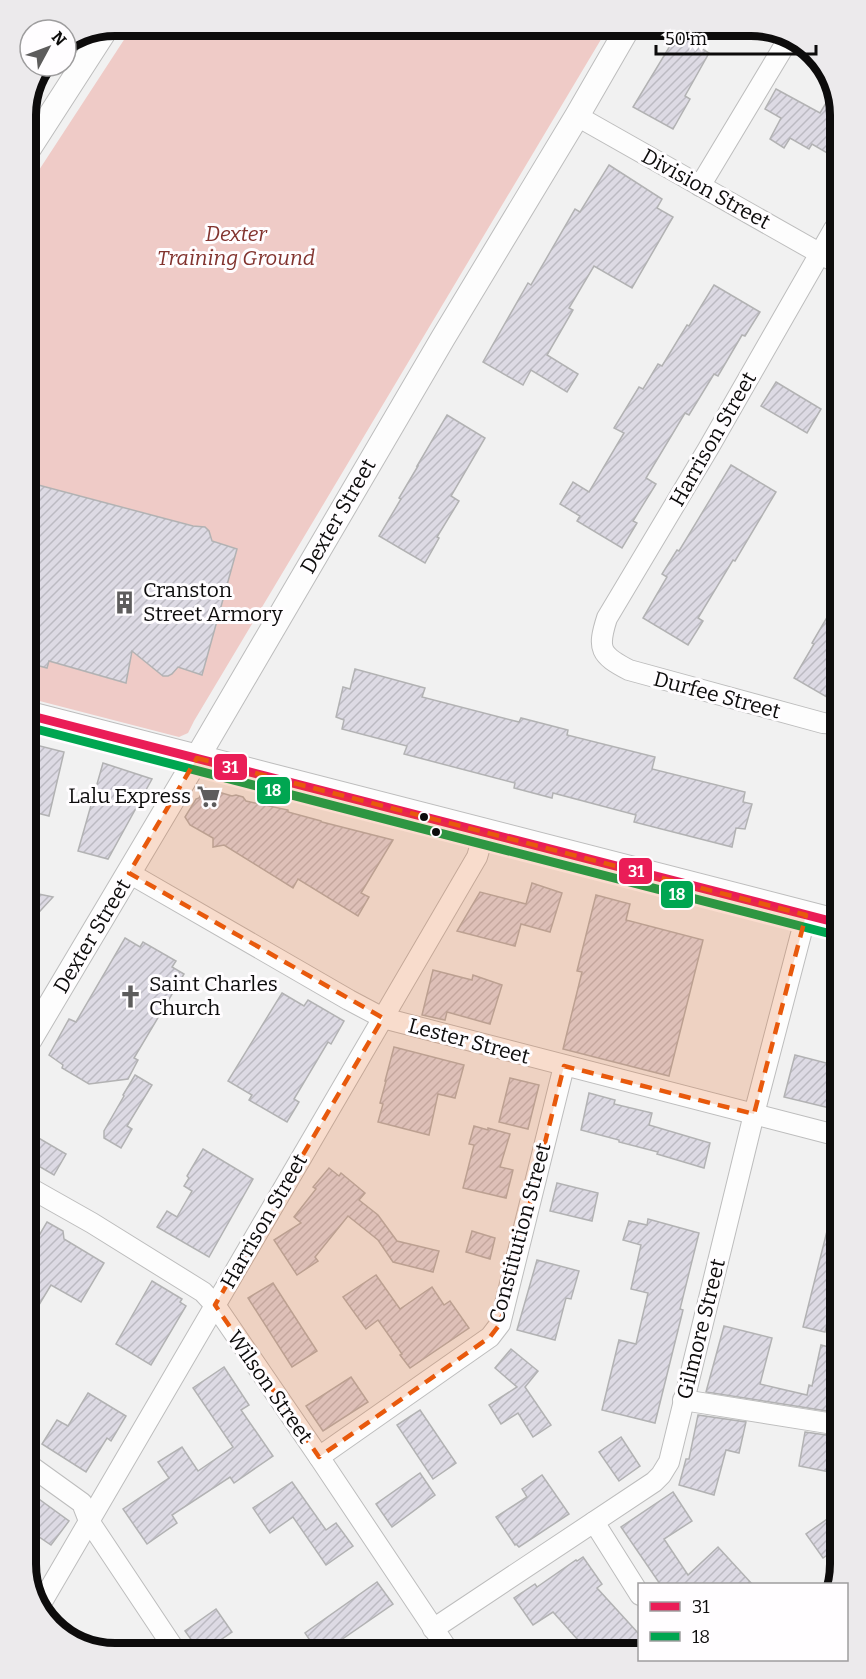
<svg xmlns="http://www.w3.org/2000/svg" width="866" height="1679" font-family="Bitter,serif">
  <defs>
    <pattern id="building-hatch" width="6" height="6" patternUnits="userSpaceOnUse" patternTransform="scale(1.5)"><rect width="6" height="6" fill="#dddae4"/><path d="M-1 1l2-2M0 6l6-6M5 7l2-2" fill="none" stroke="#bcbac2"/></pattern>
  </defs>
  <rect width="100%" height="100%" fill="#f1f1f1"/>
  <polygon fill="#efcbc7" points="133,26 609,26 194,721 188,733 179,737 28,698 26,190"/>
  <g fill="url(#building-hatch)" stroke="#b2b2b3" stroke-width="1.5">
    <polygon points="682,26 706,26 696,45 709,53 685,96 690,99 673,129 633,107"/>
    <polygon points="776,89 820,113 834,90 834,157 812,144 809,149 790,138 784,148 770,139 781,118 765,109"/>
    <polygon points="609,165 662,199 657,208 673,217 632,288 594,266 569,308 573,310 547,355 578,374 567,392 531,370 523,385 483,362 528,283 531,285 575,209 580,212"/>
    <polygon points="714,285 760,312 745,336 742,335 718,376 714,374 689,415 685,413 646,478 656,484 633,521 637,523 622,548 577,521 580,516 560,504 573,482 589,492 624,433 614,428 639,387 643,389 658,364 662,366 687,325 689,326"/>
    <polygon points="776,382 821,409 807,433 761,406"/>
    <polygon points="447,415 485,438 451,496 459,501 437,537 439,538 425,563 379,536 401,499 399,498 418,466 417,466"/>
    <polygon points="731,465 776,492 735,561 733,560 698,618 703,621 688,645 643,618 667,577 662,574 677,550 679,551"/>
    <polygon points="27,482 193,526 205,527 209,531 212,541 237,549 202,675 178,667 172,674 168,676 163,676 132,651 126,683 49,661 47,668 28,663"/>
    <polygon points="836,602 836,678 837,703 794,678 814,644 812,643"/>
    <polygon points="355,669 425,688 422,697 519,722 521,718 568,730 567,735 655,757 652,769 745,792 743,802 752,804 745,829 736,828 732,847 634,822 636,815 553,793 552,798 514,788 515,783 404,754 407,746 342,729 344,720 336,717 343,687 350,689"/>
    <polygon points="28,743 64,752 49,816 29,811"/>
    <polygon points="103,763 152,779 108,859 78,851"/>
    <polygon points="205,788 232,796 236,795 243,797 246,801 288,810 288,812 321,821 322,822 393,840 361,893 369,897 358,916 298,879 293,888 224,845 213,847 213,838 190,825 185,817 196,799 199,798"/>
    <polygon points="532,883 562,893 550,932 521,924 515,946 457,931 480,892 526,904"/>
    <polygon points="29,892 53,897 29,923"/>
    <polygon points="596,895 630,904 626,920 703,940 669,1076 563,1049 582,972 577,971"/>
    <polygon points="125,938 140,947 143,942 176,961 172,967 184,974 134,1058 138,1060 128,1079 89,1084 62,1068 63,1065 49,1055 69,1019 76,1022"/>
    <polygon points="433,970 472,980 473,975 502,985 490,1024 447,1012 445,1020 422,1015"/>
    <polygon points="282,993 304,1006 308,1000 344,1021 331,1044 328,1042 294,1099 299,1102 287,1122 249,1100 252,1095 228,1081"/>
    <polygon points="394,1047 464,1065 455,1098 438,1094 429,1135 378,1122 383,1104 380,1103 386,1081 385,1081"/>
    <polygon points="795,1055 838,1066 838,1110 784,1097"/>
    <polygon points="135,1075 152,1085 127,1126 132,1129 121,1148 104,1138 104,1131 124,1096 123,1095"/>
    <polygon points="510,1078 539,1085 528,1129 499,1122"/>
    <polygon points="589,1093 615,1100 614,1104 652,1113 649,1125 710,1143 704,1168 657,1154 658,1152 619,1142 619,1140 581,1130"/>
    <polygon points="474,1126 488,1130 488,1128 510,1134 500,1167 513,1170 506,1198 463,1188 474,1145 469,1144"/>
    <polygon points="30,1133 66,1154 54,1175 30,1161"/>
    <polygon points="203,1149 253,1179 209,1257 157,1227 167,1211 177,1217 192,1191 184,1186 189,1178 187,1176"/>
    <polygon points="329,1168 339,1176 341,1173 365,1193 359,1200 378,1215 397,1241 439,1251 433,1272 393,1262 378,1240 348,1216 315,1257 318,1261 297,1275 274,1240 301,1223 294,1217 316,1189 313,1187"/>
    <polygon points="557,1183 598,1193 592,1221 550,1211"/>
    <polygon points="833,1207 839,1208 839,1304 837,1314 830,1312 825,1332 803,1327"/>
    <polygon points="648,1219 699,1233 680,1309 683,1310 655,1423 602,1410 619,1340 636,1344 648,1293 631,1289 641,1245 623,1240 629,1221 647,1225"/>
    <polygon points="47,1222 63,1231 64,1239 104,1263 81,1302 51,1285 31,1318 31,1249"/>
    <polygon points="472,1231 495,1238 490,1259 466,1252"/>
    <polygon points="537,1260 579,1271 571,1299 566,1298 555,1340 517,1330"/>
    <polygon points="376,1275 400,1309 432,1287 444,1305 450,1301 469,1328 410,1368 400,1355 402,1354 378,1320 366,1329 343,1297"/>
    <polygon points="152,1281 182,1299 180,1302 186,1306 151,1365 116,1344"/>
    <polygon points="273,1283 317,1351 292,1367 248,1298"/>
    <polygon points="724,1326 772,1338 760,1384 807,1395 809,1385 812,1386 821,1345 840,1350 840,1413 706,1392"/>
    <polygon points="511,1349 538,1371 525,1387 551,1425 533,1437 518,1413 501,1424 489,1405 517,1387 495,1368"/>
    <polygon points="224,1367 249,1405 241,1410 273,1456 234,1483 230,1477 172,1515 177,1523 147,1544 123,1509 169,1478 158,1462 182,1447 198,1471 233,1447 193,1388"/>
    <polygon points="351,1377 368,1402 323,1431 306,1406"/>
    <polygon points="88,1393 126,1416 111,1441 107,1438 86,1472 42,1444 57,1420 68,1426"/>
    <polygon points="420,1410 456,1463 433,1479 397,1425"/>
    <polygon points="698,1415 746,1422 739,1453 726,1450 714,1495 679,1485 686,1459 689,1459"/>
    <polygon points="805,1432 840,1437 840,1474 799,1466"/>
    <polygon points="621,1437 640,1466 619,1481 599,1452"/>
    <polygon points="420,1473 435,1495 392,1527 376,1504"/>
    <polygon points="542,1475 569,1514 519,1547 516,1544 515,1545 496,1517 527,1497 522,1489"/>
    <polygon points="292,1482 326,1530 336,1523 353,1546 326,1565 293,1517 270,1533 253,1508"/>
    <polygon points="673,1492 692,1521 664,1539 688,1575 718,1547 752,1584 660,1584 621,1527"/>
    <polygon points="32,1494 69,1521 51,1545 32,1532"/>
    <polygon points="840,1510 840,1546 823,1558 806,1534"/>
    <polygon points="583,1557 602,1584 597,1588 639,1634 639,1648 586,1649 553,1612 533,1625 514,1598 535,1584 537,1587 576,1560 577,1561"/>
    <polygon points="377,1582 393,1604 325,1651 317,1651 305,1633"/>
    <polygon points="216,1609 232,1632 203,1652 200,1652 185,1631"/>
  </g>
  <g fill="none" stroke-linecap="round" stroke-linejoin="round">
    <defs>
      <g id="minor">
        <polyline points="577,116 835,262"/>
        <polyline points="700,186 789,38"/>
        <path d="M834 229 708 449 607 618C597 649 600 655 629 670L823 723 837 724"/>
        <polyline points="129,873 349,1000 383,1018 839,1136"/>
        <polyline points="30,1188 92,1223 203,1292 215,1305 319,1457 448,1650"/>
        <polyline points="683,1400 840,1425"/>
        <polyline points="319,1457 490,1337 500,1324 564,1066"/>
        <polyline points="32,1467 82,1503 89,1521 177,1653"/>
        <polyline points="594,1522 640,1595"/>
        <polyline points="39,1607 477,857 484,833"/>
        <polyline points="433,1629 654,1482 661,1475 669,1462 754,1114 806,915"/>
      </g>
      <g id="tertiary">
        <polyline points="26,153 106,29"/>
        <polyline points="30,1039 197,758 443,338 577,116 629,26"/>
      </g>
      <polyline id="secondary" points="28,715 838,923"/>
    </defs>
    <use href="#minor" stroke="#bdbdbd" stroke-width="22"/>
    <use href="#tertiary" stroke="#bdbdbd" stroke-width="26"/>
    <use href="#secondary" stroke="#bdbdbd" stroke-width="29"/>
    <use href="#minor" stroke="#fdfdfd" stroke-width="20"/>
    <use href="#tertiary" stroke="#fdfdfd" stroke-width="24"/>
    <use href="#secondary" stroke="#fdfdfd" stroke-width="27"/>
    <defs>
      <polyline id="bus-1" points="28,715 838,923"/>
      <polyline id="bus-2" points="28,727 835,935"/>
    </defs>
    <use href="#bus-1" stroke="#fffdff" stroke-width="14"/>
    <use href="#bus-2" stroke="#fffdff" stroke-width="14"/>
    <use href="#bus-1" stroke="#ea1d57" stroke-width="9"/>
    <use href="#bus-2" stroke="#00a651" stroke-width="9"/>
  </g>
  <path fill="#e8590c" fill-opacity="0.2" stroke="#e8590c" stroke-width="4.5" stroke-dasharray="12 8" stroke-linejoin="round" d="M197 758 806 915 754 1114 564 1066 500 1324 490 1337 319 1457 215 1305 383 1018 129 873Z"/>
  <defs>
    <symbol id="building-bare" viewBox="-9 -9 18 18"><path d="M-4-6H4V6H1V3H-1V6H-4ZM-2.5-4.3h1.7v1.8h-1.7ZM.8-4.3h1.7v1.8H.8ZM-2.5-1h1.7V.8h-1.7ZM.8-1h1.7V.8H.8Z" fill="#5d5c5c" stroke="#fffdff" stroke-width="2.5" paint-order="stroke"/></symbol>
    <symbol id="supermarket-bare" viewBox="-9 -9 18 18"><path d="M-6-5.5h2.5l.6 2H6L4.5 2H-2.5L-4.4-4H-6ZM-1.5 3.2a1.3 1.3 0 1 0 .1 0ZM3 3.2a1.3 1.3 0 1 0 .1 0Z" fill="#5d5c5c" stroke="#fffdff" stroke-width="2.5" paint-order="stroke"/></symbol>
    <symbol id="church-bare" viewBox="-9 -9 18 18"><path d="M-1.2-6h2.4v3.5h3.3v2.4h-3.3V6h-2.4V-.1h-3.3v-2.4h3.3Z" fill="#5d5c5c" stroke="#fffdff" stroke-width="2.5" paint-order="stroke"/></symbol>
  </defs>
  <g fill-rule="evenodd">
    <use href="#building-bare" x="108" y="586" width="33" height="33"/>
    <use href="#supermarket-bare" x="192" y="780" width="33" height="33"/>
    <use href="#church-bare" x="114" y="980" width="33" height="33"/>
  </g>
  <g fill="#0d0c0c" stroke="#fffdff" stroke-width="2">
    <circle cx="424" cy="817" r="5"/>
    <circle cx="436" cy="832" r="5"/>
  </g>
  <g text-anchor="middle" stroke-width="6" stroke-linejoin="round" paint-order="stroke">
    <g font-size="21" fill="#0d0c0c" stroke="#fffdff">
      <text transform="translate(706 189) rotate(29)" y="7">Division Street</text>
      <text transform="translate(713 439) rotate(-60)" y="7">Harrison Street</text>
      <text transform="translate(338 516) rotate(-60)" y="7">Dexter Street</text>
      <text transform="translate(717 695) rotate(15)" y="7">Durfee Street</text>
      <text transform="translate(92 936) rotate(-59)" y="7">Dexter Street</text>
      <text transform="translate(469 1041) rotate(15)" y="7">Lester Street</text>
      <text transform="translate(264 1221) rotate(-60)" y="7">Harrison Street</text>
      <text transform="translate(520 1233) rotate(-75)" y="7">Constitution Street</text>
      <text transform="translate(701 1329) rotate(-76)" y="7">Gilmore Street</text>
      <text transform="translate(270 1387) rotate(55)" y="7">Wilson Street</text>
    </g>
    <g font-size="21" font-style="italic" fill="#82332e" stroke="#fffdff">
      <text x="236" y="241">Dexter<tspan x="236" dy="24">Training Ground</tspan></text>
    </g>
    <g font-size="21" fill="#0d0c0c" stroke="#fffdff" text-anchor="start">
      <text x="143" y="597">Cranston<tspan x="143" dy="24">Street Armory</tspan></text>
      <text x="191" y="803" text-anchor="end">Lalu Express</text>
      <text x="149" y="991">Saint Charles<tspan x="149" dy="24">Church</tspan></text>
    </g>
  </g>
  <path d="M0 0H866V1679H0ZM115 36H751A79 79 0 0 1 830 115V1564A79 79 0 0 1 751 1643H115A79 79 0 0 1 36 1564V115A79 79 0 0 1 115 36Z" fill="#eceaec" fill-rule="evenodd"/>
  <path fill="none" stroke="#0d0c0c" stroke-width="8" d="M115 36H751A79 79 0 0 1 830 115V1564A79 79 0 0 1 751 1643H115A79 79 0 0 1 36 1564V115A79 79 0 0 1 115 36Z"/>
  <g stroke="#fffdff" stroke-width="2">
    <rect x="213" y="753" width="35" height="28" rx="6" fill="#ea1d57"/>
    <rect x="256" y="776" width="35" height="29" rx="6" fill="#00a651"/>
    <rect x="618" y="857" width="35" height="28" rx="6" fill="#ea1d57"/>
    <rect x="660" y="880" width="34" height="29" rx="6" fill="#00a651"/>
  </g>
  <g font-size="16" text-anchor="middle" font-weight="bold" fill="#fff">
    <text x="230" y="773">31</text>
    <text x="273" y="796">18</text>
    <text x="636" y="877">31</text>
    <text x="677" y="900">18</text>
  </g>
  <rect x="638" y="1583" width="210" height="78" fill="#fffdff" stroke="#9e9d9e" stroke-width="1.5"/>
  <rect x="650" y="1602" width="30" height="9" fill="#ea1d57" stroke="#9e9d9e" stroke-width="1.5"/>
  <text x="692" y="1613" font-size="18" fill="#0d0c0c">31</text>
  <rect x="650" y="1632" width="30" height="9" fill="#00a651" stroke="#9e9d9e" stroke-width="1.5"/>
  <text x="692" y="1643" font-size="18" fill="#0d0c0c">18</text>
  <g transform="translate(48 48) rotate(49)"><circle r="28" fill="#fffdff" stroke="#9e9d9e" stroke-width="1.5"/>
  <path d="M0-4.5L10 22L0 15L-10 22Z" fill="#5d5c5c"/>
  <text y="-9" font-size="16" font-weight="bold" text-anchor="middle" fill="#0d0c0c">N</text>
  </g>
  <path d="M656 45v9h160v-9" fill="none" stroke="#0d0c0c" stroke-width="3"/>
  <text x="665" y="45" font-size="18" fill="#0d0c0c" stroke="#fffdff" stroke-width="4.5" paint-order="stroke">50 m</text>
</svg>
